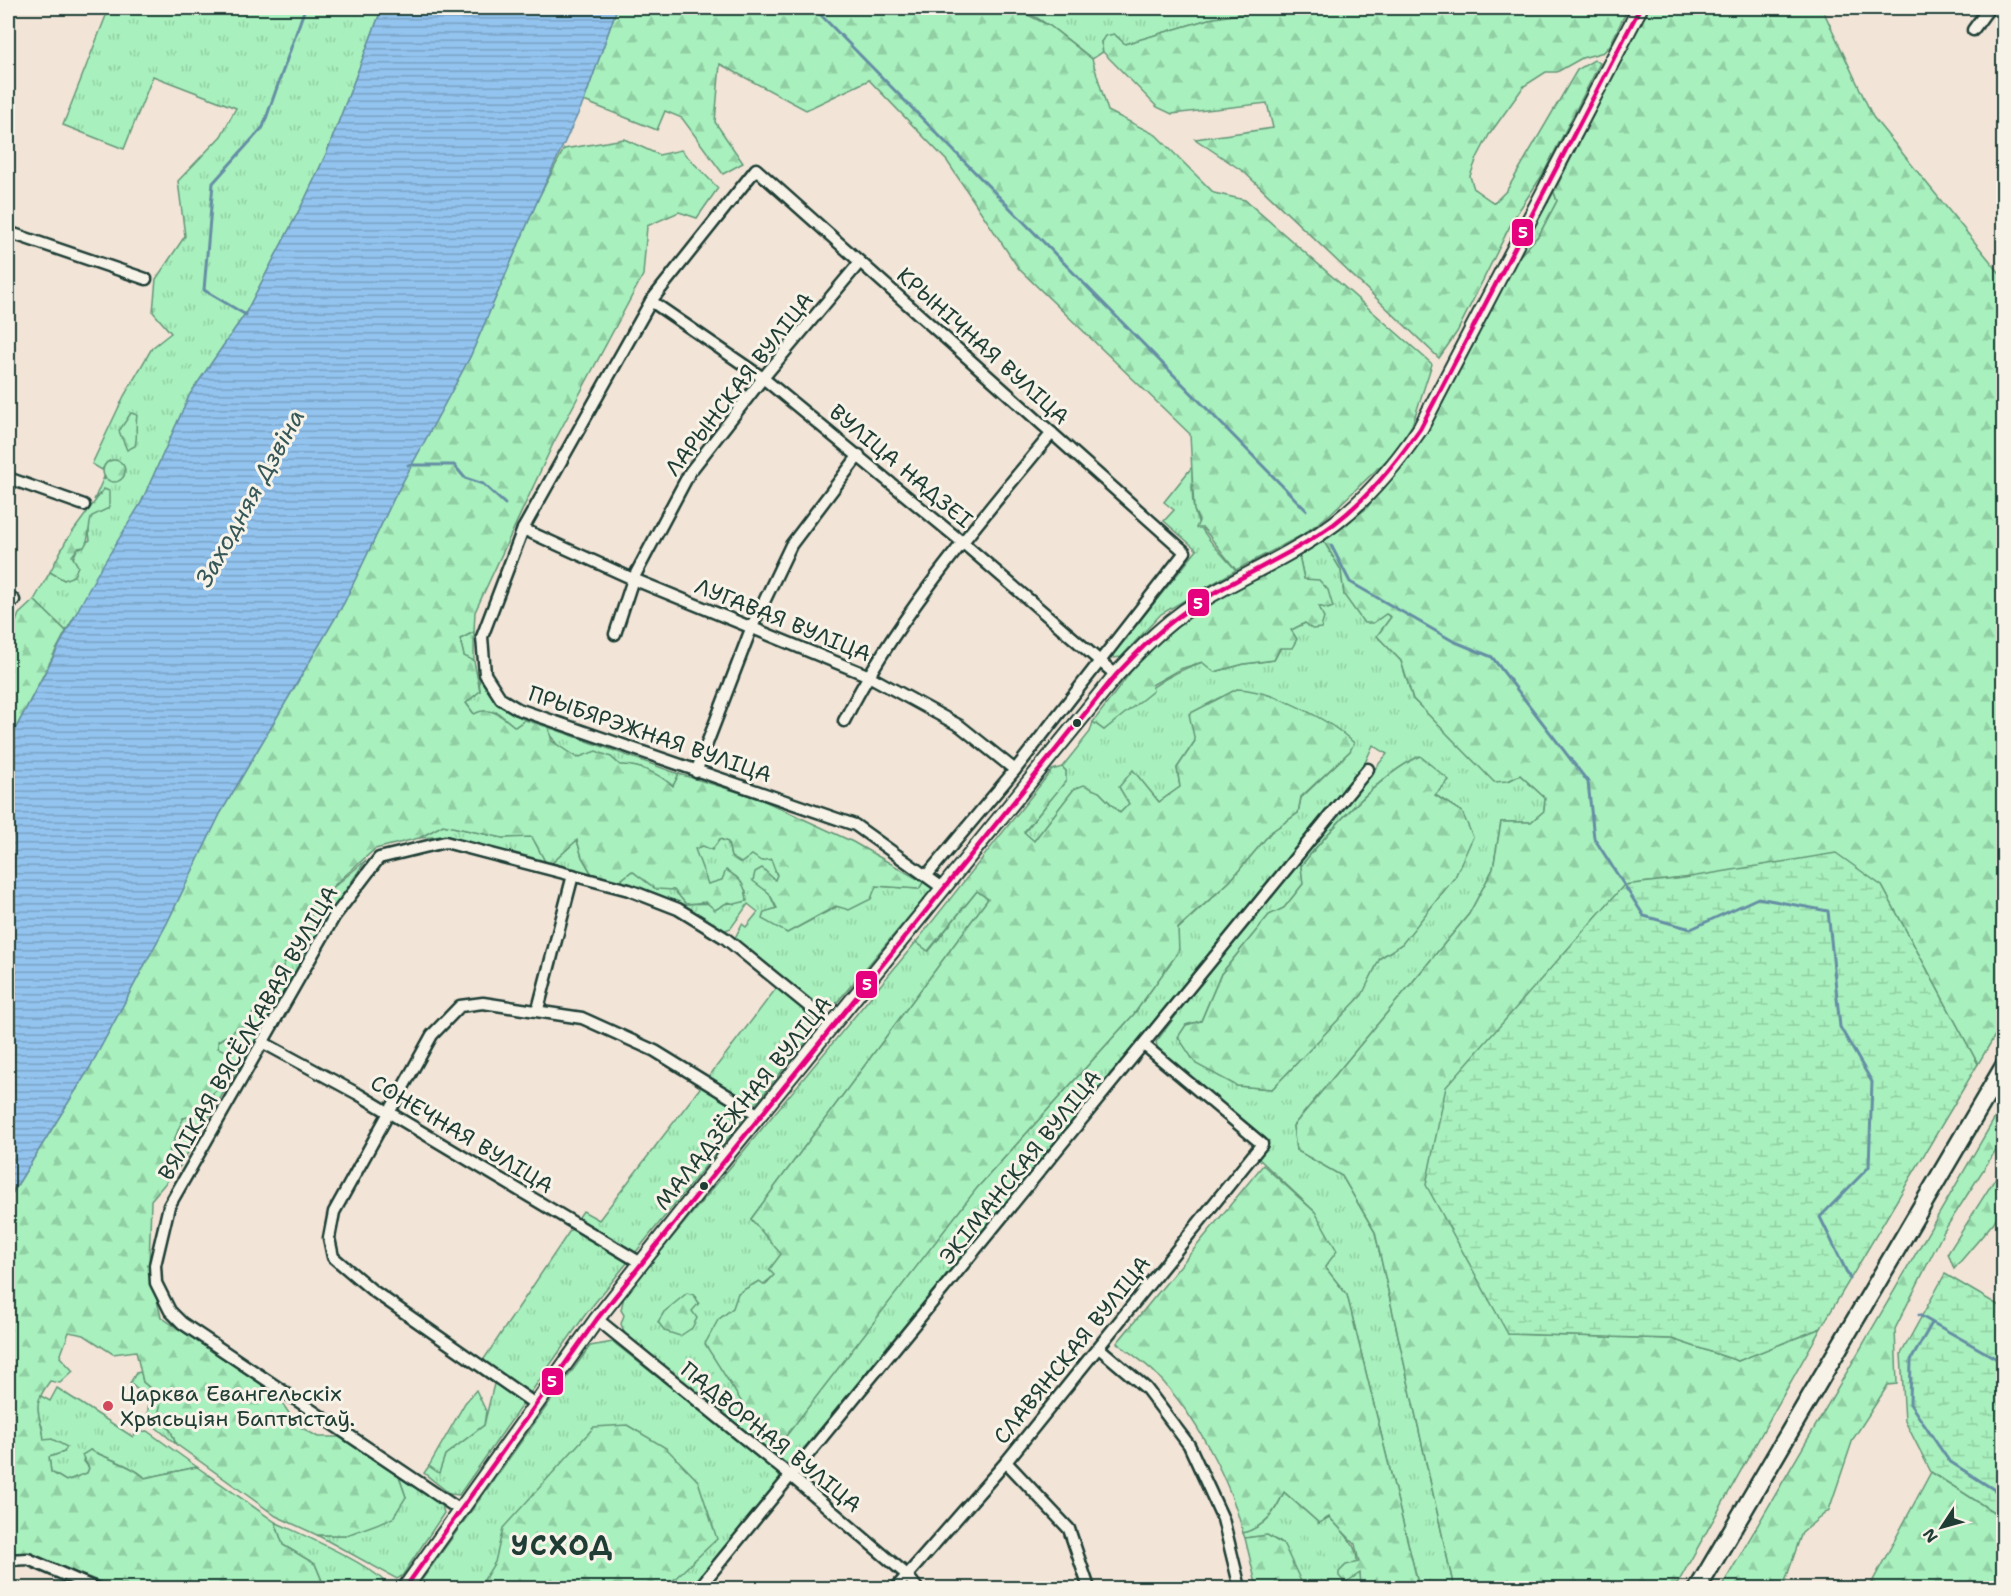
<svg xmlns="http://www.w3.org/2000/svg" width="2011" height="1596" font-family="'Shantell Sans',sans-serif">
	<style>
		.grass { fill: url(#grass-tufts); stroke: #649678; stroke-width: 1.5; fill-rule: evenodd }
		.forest { fill: url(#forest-firs); stroke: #649678; stroke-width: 1.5 }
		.wetland { fill: url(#wetland-marsh); stroke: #649678; stroke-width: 1.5 }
		.water { fill: url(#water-rules); stroke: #658ea4; stroke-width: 1.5 }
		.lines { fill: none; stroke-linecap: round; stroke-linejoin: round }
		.stream { stroke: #658ea4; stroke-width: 3 }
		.street-casing { stroke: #1f3d34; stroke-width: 15 }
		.secondary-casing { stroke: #1f3d34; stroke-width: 18 }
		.primary-casing { stroke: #1f3d34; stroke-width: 21 }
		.street { stroke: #f7f3e8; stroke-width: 10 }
		.secondary { stroke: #f7f3e8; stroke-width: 14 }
		.primary { stroke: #f7f3e8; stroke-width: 16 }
		.bus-1-casing { stroke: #f7f3e8; stroke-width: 9 }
		.bus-1 { stroke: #e5007d; stroke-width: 4.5 }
		.bus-dot { fill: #1f3d34; stroke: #f7f3e8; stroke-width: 2 }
		.poi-dot { fill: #d1495b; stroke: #f7f3e8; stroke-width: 2 }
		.labels { text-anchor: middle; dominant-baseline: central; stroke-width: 6; stroke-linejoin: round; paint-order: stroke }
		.street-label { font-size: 22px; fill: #1f3d34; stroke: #f7f3e8 }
		.poi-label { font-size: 22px; fill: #1f3d34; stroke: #f7f3e8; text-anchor: start }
		.water-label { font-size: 24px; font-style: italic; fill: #365859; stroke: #f7f3e8 }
		.district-label { font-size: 28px; font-weight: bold; letter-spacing: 1.5px; fill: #1f3d34; stroke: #f7f3e8 }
		.line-badge { stroke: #f7f3e8; stroke-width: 2 }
		.badge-label { font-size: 16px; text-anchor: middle; font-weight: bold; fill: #fff }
	</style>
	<defs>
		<pattern id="grass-tufts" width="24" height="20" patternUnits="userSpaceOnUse" patternTransform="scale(1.5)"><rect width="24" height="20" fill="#a8f0bd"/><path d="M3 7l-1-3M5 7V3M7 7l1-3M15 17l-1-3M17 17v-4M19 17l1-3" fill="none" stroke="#90cfa3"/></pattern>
		<pattern id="forest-firs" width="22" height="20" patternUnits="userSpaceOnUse" patternTransform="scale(1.5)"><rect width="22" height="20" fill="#a8f0bd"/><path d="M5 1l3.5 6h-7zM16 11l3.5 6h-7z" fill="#90cfa3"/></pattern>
		<pattern id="wetland-marsh" width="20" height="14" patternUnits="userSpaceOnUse" patternTransform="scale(1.5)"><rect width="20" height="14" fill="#a8f0bd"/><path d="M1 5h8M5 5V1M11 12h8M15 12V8" fill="none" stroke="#90cfa3"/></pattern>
		<pattern id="water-rules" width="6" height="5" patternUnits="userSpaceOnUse" patternTransform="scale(1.5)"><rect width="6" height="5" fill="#93c4ef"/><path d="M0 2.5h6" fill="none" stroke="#77a0c2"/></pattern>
	</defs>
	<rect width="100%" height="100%" fill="#f2e4d7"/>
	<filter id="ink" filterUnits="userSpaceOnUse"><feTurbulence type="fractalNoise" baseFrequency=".0167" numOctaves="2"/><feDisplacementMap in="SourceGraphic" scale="12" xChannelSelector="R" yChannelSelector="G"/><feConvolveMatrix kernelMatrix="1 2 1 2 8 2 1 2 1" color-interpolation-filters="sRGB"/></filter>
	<g filter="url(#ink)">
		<g class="grass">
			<polygon points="109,8 382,8 327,152 305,199 245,314 190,394 141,503 66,631 34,600 50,572 64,580 78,547 90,540 88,524 104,489 94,500 104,477 105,480 107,462 102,470 92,464 124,396 152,348 171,333 153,312 156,279 185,236 178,181 221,136 236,108 153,76 124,149 63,125"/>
			<path d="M955 8H1276L1209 19 1125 44 1114 34 1101 42 1103 52 1092 59C1073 44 1038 13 1014 8 993 4 981 17 955 8Z"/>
			<polygon points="1554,192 1557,201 1539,235 1515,261"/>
			<path d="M1192 467C1193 481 1191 496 1194 509 1198 532 1221 553 1236 570L1161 614 1121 657 1114 658 1112 655 1197 550 1164 521 1174 510 1164 502Z"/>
			<path d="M1323 540 1341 570 1344 595 1373 623 1386 613 1391 617 1377 636 1401 661 1413 699 1447 732 1508 781 1520 775 1545 798 1544 811 1531 822H1501L1493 869 1469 914 1293 1126 1296 1150 1342 1176 1375 1232 1454 1588H1419L1347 1295 1325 1267 1315 1212 1257 1157 1269 1141 1158 1050 1156 1042 1212 967 1387 754 1373 745 1364 765 1152 1026 1149 1027 792 1463 783 1464 625 1334 621 1324 624 1315 621 1310 624 1296 916 942 929 951 977 891 988 899 751 1219 782 1254 775 1275 718 1320 977 1188 1134 1014 1178 952V929L1230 881 1271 832 1298 813 1301 798 1350 751 1195 741 1177 768 1180 787 1159 802 1133 771 1129 804 1120 813 1099 792 1074 789 1034 841 1024 833 1065 781 1066 771 1062 767 1090 732 1093 722 1104 730C1137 699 1159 676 1203 662L1215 672 1244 664 1274 660 1291 630 1305 623 1304 579 1299 555ZM1420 757 1448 780 1435 795 1462 812 1402 944 1380 958 1361 995 1272 1089 1237 1086 1186 1025 1201 1021 1221 974 1269 915 1284 908 1303 884 1301 866C1329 831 1380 773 1420 757Z"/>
			<polygon points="474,632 474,661 464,657 460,639"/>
			<polygon points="479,677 497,704 525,720 515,727 497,712 474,714 466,703 480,691"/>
			<path d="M548 727 679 774 673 786C657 773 641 765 620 765L611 757C582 758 558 760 548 727Z"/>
			<polygon points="443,825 503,838 532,836 546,863 446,836 419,838"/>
			<path d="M720 839 728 842 731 857 752 855 771 859 777 876 775 880H753L769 893 787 933 876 886 919 889 926 878 933 888 834 1006 823 1010 735 938 742 924 746 927 758 912 748 904 731 928 723 931 678 905 623 886 622 879 632 871 656 889H674L686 904C705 902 729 906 746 901V891L727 871 722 880 708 885 694 849Z"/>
			<polygon points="577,840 582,857 593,876 551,864"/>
			<polygon points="366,860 330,914 180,1166 169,1153 183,1118 202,1114 213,1093 221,1086 218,1041 244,1025 276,984 291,945 311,932 311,906"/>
			<polygon points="778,986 813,1017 815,1028 812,1034 585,1315 459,1495 450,1494 424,1473 429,1466 439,1472 445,1455 484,1425 494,1384 476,1371 583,1211 599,1220"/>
			<polygon points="613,1342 776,1471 780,1478 778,1485 693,1588 416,1588 590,1346"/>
			<polygon points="141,1372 143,1382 163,1398 158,1416 171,1431 176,1444 147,1420 149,1400 130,1383 136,1373"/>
			<path d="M57 1388 133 1437 137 1432 147 1431 197 1467 145 1478C134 1466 106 1458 90 1450L83 1460 89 1468 87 1473 66 1481 51 1472 49 1457 64 1452 44 1441 42 1426 36 1416 39 1395 50 1401Z"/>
			<polygon points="399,1477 442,1505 444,1513 402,1576 397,1579 317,1535 347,1535 406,1497"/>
			<path d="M1284 1492 1319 1523 1329 1517C1346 1535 1363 1548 1355 1575L1361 1573V1585L1364 1588H1304C1277 1565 1305 1531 1245 1538L1243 1533C1266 1526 1275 1513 1284 1492Z"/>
			<path d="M275 1522C298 1533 381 1568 389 1588H325L315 1564 283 1545Z"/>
		</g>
		<g class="forest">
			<polygon points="617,8 955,8 970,13 1014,8 1050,26 1092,59 1108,111 1156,135 1214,193 1245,200 1432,364 1412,425 1394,453 1329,515 1302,535 1236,570 1203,528 1196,528 1199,521 1194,510 1190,434 1019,269 947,161 869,80 806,110 720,64 715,122 743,163 723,174 682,118 665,111 657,130 584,101"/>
			<polygon points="1276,8 1628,8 1610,45 1604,52 1582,58 1557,72 1546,72 1524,86 1489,135 1477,158 1470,176 1474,189 1494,203 1507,190 1577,70 1594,60 1600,63 1543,174 1514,218 1457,332 1439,358 1244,172 1195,139 1273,128 1267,103 1172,114 1157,107 1103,52 1101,42 1105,36 1114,34 1125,44 1209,19"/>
			<polygon points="1648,8 1822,8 1873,117 2003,277 2003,1022 1978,1064 1882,886 1684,878 1625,885 1508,1334 1672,1339 1738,1361 1821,1328 1675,1588 1454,1588 1375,1232 1342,1176 1296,1150 1293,1126 1469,914 1493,869 1501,822 1531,822 1544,811 1545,798 1520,775 1508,781 1494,782 1413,699 1401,661 1377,636 1391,617 1386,614 1373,623 1364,623 1344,595 1341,570 1323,540 1366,509 1426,433 1515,261 1539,235 1557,201 1554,192"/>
			<path d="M624 139 659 155 681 150 718 188 697 218 679 212 647 226 643 275 553 444 475 612 474 632 460 639 464 656 474 661 480 691 466 703 474 714C491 705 503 717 515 727L525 720 548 727 552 741 577 758 596 751 611 757 620 765C641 765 657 773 673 786L679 774 758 798 853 842 923 882 919 889 876 886 871 899 849 910 836 906 787 933 762 919 764 912 777 908 769 893 753 881 755 872 762 868 775 880 777 875 771 859 761 861 752 855 741 863 731 857 728 842 720 839 712 850 703 846 695 849 708 884 722 880 726 870C740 878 746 885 747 901L735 904 728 902 715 910 706 902 686 904 674 890 656 889 632 871 622 879 623 886 593 876 582 857 577 840 551 864 546 863 532 837 503 838 443 825 419 838 375 849 311 906 312 932 291 945 277 984 244 1025 218 1041V1048L228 1052 232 1067 223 1085 213 1093C210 1111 200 1114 183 1118L169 1153 180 1166 151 1200 149 1267 161 1317 276 1394 297 1425 318 1437H339L399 1477 406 1497 393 1518 347 1535H317L276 1516 176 1444 171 1431 158 1416 162 1398 143 1382 136 1351 113 1354 84 1335 69 1332 60 1357 73 1371 60 1383 50 1381C29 1409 41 1412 44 1440L52 1439 67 1447 64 1452 49 1457 51 1472 66 1481 87 1473 89 1468 82 1455 90 1450C106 1458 135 1467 145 1478L197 1467 275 1522 283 1545 315 1564 325 1588H117L26 1554 8 1556V1200L89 1069 167 923 220 814 344 603 394 498 470 357 539 197 564 149Z"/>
			<path d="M131 413 137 415C135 426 138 436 135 446L127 450 119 431Z"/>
			<circle cx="114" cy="471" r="11"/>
			<path d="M104 489 109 491V508L92 516C87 528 91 537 84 547L78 548 72 556 78 566 74 576 64 580 50 572 66 541Z"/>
			<polygon points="1299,555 1304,579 1319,580 1328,590 1333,607 1328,609 1319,606 1324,618 1321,628 1312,629 1305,623 1291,630 1297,639 1292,648 1280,648 1274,660 1244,664 1214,672 1202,662 1180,669 1152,685 1153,691 1104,730 1093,722 1151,645 1212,601"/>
			<polygon points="34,600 66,631 8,743 8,641 19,614"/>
			<path d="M1237 689C1272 690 1329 719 1354 743L1350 751 1301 797 1298 813 1271 832 1230 881 1178 928 1179 951 1134 1014 977 1188 783 1440 768 1444 705 1344 718 1320 733 1308 738 1293 759 1281 765 1285 774 1275 769 1270 781 1254 751 1219 988 899 977 891 928 951 916 942 1052 770 1062 767 1066 771V781L1024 832 1034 841 1074 789 1084 785 1099 792 1120 813 1129 804 1119 787 1133 770 1159 802 1180 787 1177 768 1195 741 1189 714Z"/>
			<path d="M1420 756 1449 780 1435 795 1462 812 1473 837 1455 877 1402 944 1380 958 1362 995 1272 1089 1237 1086 1196 1064 1178 1037 1186 1025 1201 1021 1221 974 1269 915 1284 908 1303 884 1301 866C1329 831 1380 774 1420 756Z"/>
			<polygon points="2003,1104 2003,1139 1944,1231 1895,1329 1897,1384 1888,1385 1853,1439 1829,1510 1802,1532 1783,1588 1721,1588"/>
			<path d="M1263 1165 1315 1212 1337 1251 1325 1267 1347 1295 1419 1588H1381L1376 1580 1372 1588H1364L1361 1586 1360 1573 1345 1583 1339 1576V1572L1346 1565 1359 1562 1355 1544 1329 1517 1319 1523 1284 1492C1274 1513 1266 1526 1243 1533 1230 1479 1195 1415 1157 1375 1146 1363 1130 1353 1117 1343Z"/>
			<polygon points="2003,1166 2003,1204 1994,1222 1954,1269 1948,1253"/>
			<polygon points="687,1293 694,1295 699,1303 692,1311 697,1318 692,1328 680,1336 665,1331 658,1322 664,1312"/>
			<polygon points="476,1390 486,1411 484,1425 445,1455 439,1473 429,1466 465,1403"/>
			<polygon points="627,1425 666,1448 698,1481 717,1539 665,1588 479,1588 495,1562 503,1528 594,1427"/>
			<polygon points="1931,1472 2003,1518 2003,1588 1869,1588"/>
			<polygon points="1267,1535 1284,1545 1304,1588 1257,1588 1245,1538"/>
		</g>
		<g class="wetland">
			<polygon points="1836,853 1882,886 1978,1064 1821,1328 1738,1361 1672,1339 1508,1334 1426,1185 1446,1087 1624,885 1684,878"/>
			<polygon points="1945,1274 2003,1308 2003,1518 1931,1472 1905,1421 1901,1354"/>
		</g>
		<polygon class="water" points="382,8 617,8 584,101 539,197 470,357 394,498 344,603 220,814 167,923 89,1069 8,1200 8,743 96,576 141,503 190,394 245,314 305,199 327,152"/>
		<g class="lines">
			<g class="stream">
				<polyline points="814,8 1306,510"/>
				<polyline points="246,315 204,290 213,183 263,127 305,8"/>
				<polyline points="408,465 454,465 465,478 483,484 505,504"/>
				<polyline points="1331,545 1350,582 1453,641 1492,657 1588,782 1594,838 1644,916 1691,929 1758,898 1828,911 1840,1027 1872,1082 1869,1167 1820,1217 1850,1279"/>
				<polyline points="1919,1315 2004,1363"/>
				<polyline points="1932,1323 1911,1360 1910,1404 1949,1461 2004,1496"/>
			</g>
			<defs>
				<g id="street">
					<polyline points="1973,30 1989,8"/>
					<polyline points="8,232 146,279"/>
					<polyline points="651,301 763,378 962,542 1116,675"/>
					<polyline points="8,478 84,505"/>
					<polyline points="523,529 633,579 867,675 960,726 1015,770"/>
					<polyline points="8,598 14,600"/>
					<polyline points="615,634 633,579 690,472 763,378 860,262"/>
					<path d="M844 721C897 616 977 524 1052 433"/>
					<polyline points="696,772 751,629 791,545 859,455"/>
					<polyline points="927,875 1015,770 1185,552 756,169 651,301 523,529 482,637 485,674 501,699 518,709 855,825 944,889"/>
					<polyline points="538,1009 573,875"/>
					<polyline points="262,1042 358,1094 641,1263"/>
					<polyline points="597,1319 792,1477 907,1575 917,1588"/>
					<polyline points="1099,1348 1146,1388 1189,1445 1223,1519 1240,1588"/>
					<polyline points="535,1404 372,1290 333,1257 329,1238 334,1212 432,1035 460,1006 483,1003 582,1018 655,1051 759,1115"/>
					<polyline points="1006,1462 1069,1529 1089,1588"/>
					<polyline points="460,1510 182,1323 170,1311 156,1283 155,1265 169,1206 334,917 379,858 445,842 629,890 678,909 725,938 833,1026"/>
					<polyline points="8,1560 28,1559 95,1588"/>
					<polyline points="699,1588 1368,769"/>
					<polyline points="896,1588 1006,1462 1262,1144 1144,1045"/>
				</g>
				<path id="secondary" d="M405 1588 597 1319 721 1162 1116 675C1144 645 1172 616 1209 596 1251 572 1296 552 1335 523 1369 497 1396 464 1420 429L1640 8"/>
				<polyline id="primary" points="1698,1588 2004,1066"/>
			</defs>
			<use href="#street" class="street-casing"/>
			<use href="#secondary" class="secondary-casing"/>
			<use href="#primary" class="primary-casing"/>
			<use href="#street" class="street"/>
			<use href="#secondary" class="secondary"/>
			<use href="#primary" class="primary"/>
			<defs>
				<path id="bus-1" d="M405 1588 597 1319 1116 675C1140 649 1165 624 1195 605 1240 575 1290 556 1334 524 1368 498 1395 464 1420 429L1640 8"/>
			</defs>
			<use href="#bus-1" class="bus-1-casing"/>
			<use href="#bus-1" class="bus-1"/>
		</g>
	</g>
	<g class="bus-dot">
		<circle cx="1077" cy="723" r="5"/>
		<circle cx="704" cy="1186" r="5"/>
	</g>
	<circle class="poi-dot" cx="108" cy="1406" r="6"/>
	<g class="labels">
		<g class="street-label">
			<text transform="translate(983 346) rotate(42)">КРЫНІЧНАЯ ВУЛІЦА</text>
			<text transform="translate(739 384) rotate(-52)">ЛАРЫНСКАЯ ВУЛІЦА</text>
			<text transform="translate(901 466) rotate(40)">ВУЛІЦА НАДЗЕІ</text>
			<text transform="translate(783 620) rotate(22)">ЛУГАВАЯ ВУЛІЦА</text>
			<text transform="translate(650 734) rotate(19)">ПРЫБЯРЭЖНАЯ ВУЛІЦА</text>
			<text transform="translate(248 1033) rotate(-60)">ВЯЛІКАЯ ВЯСЁЛКАВАЯ ВУЛІЦА</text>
			<text transform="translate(743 1103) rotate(-51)">МАЛАДЗЁЖНАЯ ВУЛІЦА</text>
			<text transform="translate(462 1134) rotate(31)">СОНЕЧНАЯ ВУЛІЦА</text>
			<text transform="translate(1020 1167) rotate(-51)">ЭКІМАНСКАЯ ВУЛІЦА</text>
			<text transform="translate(1072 1350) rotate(-51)">СЛАВЯНСКАЯ ВУЛІЦА</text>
			<text transform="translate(771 1437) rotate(39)">ПАДВОРНАЯ ВУЛІЦА</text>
		</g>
		<g class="poi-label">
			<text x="120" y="1393">Царква Евангельскіх<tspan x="120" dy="25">Хрысьціян Баптыстаў.</tspan></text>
		</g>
		<g class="water-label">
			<text transform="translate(250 498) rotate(-61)">Заходняя Дзвіна</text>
		</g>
		<g class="district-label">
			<text x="562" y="1545">УСХОД</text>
		</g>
	</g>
	<g class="line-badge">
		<rect x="1511" y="218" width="23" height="29" rx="6" fill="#e5007d"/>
		<rect x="1187" y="588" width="23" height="29" rx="6" fill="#e5007d"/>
		<rect x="855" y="970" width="23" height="29" rx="6" fill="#e5007d"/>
		<rect x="541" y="1367" width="23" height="29" rx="6" fill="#e5007d"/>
	</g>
	<g class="badge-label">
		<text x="1523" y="238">5</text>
		<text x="1198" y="609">5</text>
		<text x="867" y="990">5</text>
		<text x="552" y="1387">5</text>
	</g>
	<rect width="2011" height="1596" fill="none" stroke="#f7f3e8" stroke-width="30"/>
	<rect x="15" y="15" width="1981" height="1566" fill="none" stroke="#1f3d34" stroke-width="2" filter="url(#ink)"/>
	<g transform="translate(1942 1527) rotate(234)" stroke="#f7f3e8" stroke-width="4.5" paint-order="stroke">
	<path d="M0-4.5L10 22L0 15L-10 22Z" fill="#1f3d34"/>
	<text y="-9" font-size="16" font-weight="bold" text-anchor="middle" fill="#1f3d34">N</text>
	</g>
</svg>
